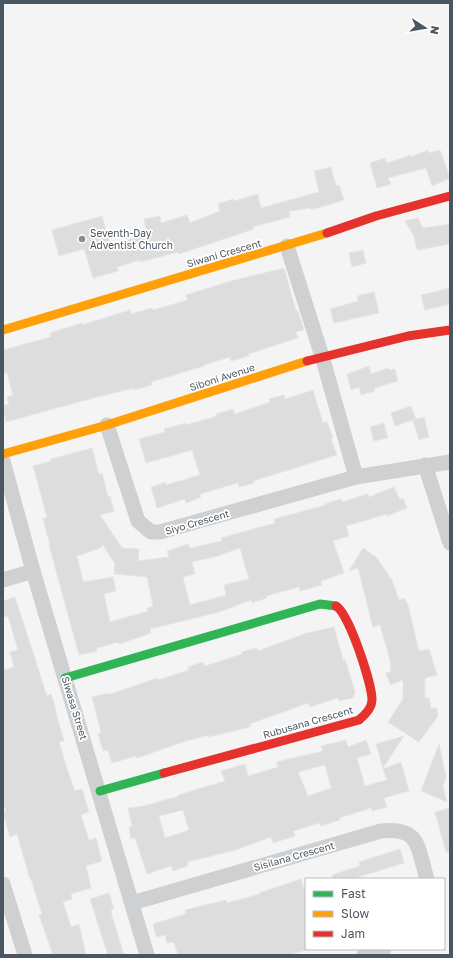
<svg xmlns="http://www.w3.org/2000/svg" width="453" height="958" font-family="'Golos Text',sans-serif">
	<style>
		.building { fill: #ddddde; stroke: #e5e6e7; fill-rule: evenodd }
		.lines { fill: none; stroke-linecap: round; stroke-linejoin: round }
		.street { stroke: #ced0d2; stroke-width: 15 }
		.fast { stroke: #30b455; stroke-width: 9 }
		.slow { stroke: #ff9f0a; stroke-width: 9 }
		.jam { stroke: #e5322d; stroke-width: 9 }
		.poi-dot { fill: #868d94; stroke: #fff; stroke-width: 1.5 }
		.labels { text-anchor: middle; dominant-baseline: central; stroke-width: 3.5; stroke-linejoin: round; paint-order: stroke }
		.poi-label { font-size: 10px; fill: #4a5661; stroke: #fff; text-anchor: start }
		.street-label { font-size: 10px; fill: #4a5661; stroke: #fff }
	</style>
	<rect width="100%" height="100%" fill="#f4f4f4"/>
	<g class="building">
		<polygon points="428,150 429,153 440,150 450,178 432,186 426,168 388,178 391,184 377,188 370,163 385,158 387,163 411,155 411,157"/>
		<polygon points="331,167 336,186 339,185 344,200 311,210 311,208 289,211 290,217 253,227 254,229 179,254 178,252 141,262 140,260 117,267 118,271 93,278 84,249 59,256 52,230 102,216 110,244 147,235 144,219 160,216 161,223 187,215 190,223 220,211 218,204 233,199 234,201 258,194 261,208 319,192 314,171"/>
		<polygon points="418,218 423,228 450,224 450,244 417,250 414,236 405,221"/>
		<polygon points="363,250 366,263 352,267 349,253"/>
		<polygon points="284,268 296,311 298,311 304,330 296,332 298,338 248,354 249,356 231,361 230,357 204,365 204,366 151,382 152,385 134,390 134,388 97,397 6,422 3,406 9,404 7,397 13,395 7,373 3,374 3,350 51,337 50,333 82,323 82,325 130,310 131,314 152,308 153,310 188,300 186,295 231,281"/>
		<polygon points="450,288 450,304 425,310 421,295"/>
		<polygon points="374,292 379,313 334,323 330,309 358,301 357,296"/>
		<polygon points="369,366 371,374 388,368 389,370 395,369 398,381 374,388 375,391 361,395 359,387 351,390 347,374"/>
		<polygon points="313,390 323,423 327,422 333,438 331,439 337,455 253,481 254,483 239,487 238,483 200,494 201,497 186,503 185,499 157,508 151,487 166,482 166,485 200,475 192,450 146,463 139,439 165,432 164,429 186,423 186,425 217,416 216,414 233,409 235,414 270,402 269,399 284,395 285,399"/>
		<polygon points="411,406 416,419 395,426 391,413"/>
		<polygon points="424,417 429,437 419,440 413,420"/>
		<polygon points="384,423 388,438 374,441 370,427"/>
		<path d="M92 448 99 474 102 473 108 497 110 496 114 511 100 515 122 548 139 549 138 561 169 557 167 551 188 544 190 548 222 541 221 538 275 523 274 519 326 505 325 504 341 499 342 502 368 494 369 497 394 487 400 500 403 498 407 508 387 516V514L346 526 349 536 333 541 344 573 321 581 322 585 300 591 299 587 266 596 267 598 252 603 251 600 219 612 150 629 151 633 119 644 118 642 97 648V651L79 655 49 545H50L43 519 47 517 33 466 51 461V459ZM103 545 115 564 114 574 147 577 153 606 147 608 148 611 110 622 104 594 116 591 113 577 83 582 77 556 98 549ZM240 548 249 579 224 585 226 595 190 605 183 577 195 574 192 562 218 556Z"/>
		<polygon points="363,548 376,557 392,580 399,600 404,598 408,605 419,651 429,649 437,675 425,678 425,698 429,698 431,708 437,708 438,716 419,742 388,722 403,699 403,680 390,685 386,673 391,672 390,660 380,625 373,627 358,568 349,571"/>
		<polygon points="15,597 47,696 51,694 56,710 55,710 64,741 59,742 68,772 75,791 82,789 89,812 81,815 89,840 96,838 102,861 86,866 91,888 71,894 72,899 63,902 71,927 79,924 86,955 53,955 39,915 42,914 31,879 30,879 17,834 10,837 3,813 6,812 3,802 3,670 14,667 10,652 18,650 8,616 3,617 3,601"/>
		<polygon points="334,627 343,660 345,659 355,692 353,698 339,701 338,698 310,707 308,703 250,724 250,727 209,737 209,735 183,742 137,758 136,756 112,763 108,750 103,751 98,734 101,732 92,697 108,693 108,695 157,678 158,680 189,670 188,667 203,662 205,666 242,654 242,652 257,648 258,651 307,633"/>
		<polygon points="404,736 383,768 376,744"/>
		<path d="M346 740 348 747 366 740 371 754 357 758 365 786 387 780 383 769 401 762 409 791 384 798 387 807 372 811 371 808 339 818 340 820 321 826 319 823 293 831 295 836 273 843 271 837 236 850 187 862 188 866 173 871 171 866 147 874 135 838 131 839 129 827 132 826 128 808 144 806 179 796 178 795 225 781 221 771 245 764 248 776 278 767 276 762 323 751 321 746ZM325 765 331 788 308 796 298 772ZM183 810 189 830 165 838 159 816Z"/>
		<polygon points="439,744 446,777 443,786 447,802 421,791"/>
		<polygon points="450,808 450,852 446,852 435,812"/>
		<polygon points="400,849 404,863 352,879 333,879 332,875 360,866 359,862"/>
		<polygon points="301,879 306,897 306,950 289,955 178,955 174,942 167,943 165,935 156,937 153,924 186,914 185,910 226,900 227,903 260,894 259,893"/>
		<polygon points="109,893 114,909 111,909 112,916 124,955 108,955 90,899"/>
	</g>
	<g class="lines">
		<g class="street">
			<polyline points="287,246 322,356 356,477"/>
			<polyline points="107,425 138,521 151,532 160,532 356,477 450,462"/>
			<polyline points="3,461 33,571 147,955"/>
			<polyline points="425,465 450,543"/>
			<polyline points="3,580 33,571"/>
			<polyline points="3,884 25,955"/>
			<path d="M132 903 381 831C421 827 417 847 427 879"/>
			<polyline points="364,955 384,949"/>
		</g>
		<g class="fast">
			<polyline points="65,678 320,604 336,606"/>
			<polyline points="100,791 164,773"/>
		</g>
		<g class="slow">
			<polyline points="3,330 327,233"/>
			<polyline points="3,454 107,425 307,361"/>
		</g>
		<g class="jam">
			<polyline points="327,233 376,216 450,196"/>
			<polyline points="307,361 408,336 450,330"/>
			<path d="M164 773 359 720C365 715 372 708 372 700 372 684 349 613 336 606"/>
		</g>
	</g>
	<circle class="poi-dot" cx="82" cy="239" r="4"/>
	<g class="labels">
		<g class="poi-label">
			<text x="90" y="233">Seventh-Day<tspan x="90" dy="12">Adventist Church</tspan></text>
		</g>
		<g class="street-label">
			<text transform="translate(224 253) rotate(-16)">Siwani Crescent</text>
			<text transform="translate(222 377) rotate(-18)">Siboni Avenue</text>
			<text transform="translate(197 522) rotate(-16)">Siyo Crescent</text>
			<text transform="translate(75 708) rotate(73)">Siwasa Street</text>
			<text transform="translate(308 722) rotate(-16)">Rubusana Crescent</text>
			<text transform="translate(294 856) rotate(-16)">Sisilana Crescent</text>
		</g>
	</g>
	<rect width="453" height="958" fill="none" stroke="#4a5661" stroke-width="8"/>
	<rect x="305" y="878" width="140" height="72" fill="#ffffff" stroke="#b7bbc0"/>
	<rect x="313" y="891" width="20" height="6" fill="#30b455" stroke="#b7bbc0"/>
	<text x="341" y="898" font-size="12" fill="#4a5661">Fast</text>
	<rect x="313" y="911" width="20" height="6" fill="#ff9f0a" stroke="#b7bbc0"/>
	<text x="341" y="918" font-size="12" fill="#4a5661">Slow</text>
	<rect x="313" y="931" width="20" height="6" fill="#e5322d" stroke="#b7bbc0"/>
	<text x="341" y="938" font-size="12" fill="#4a5661">Jam</text>
	<g transform="translate(425 28) rotate(102)" stroke="#ffffff" stroke-width="3" paint-order="stroke">
	<path d="M0-3L7 15L0 10L-7 15Z" fill="#4a5661"/>
	<text y="-6" font-size="11" font-weight="bold" text-anchor="middle" fill="#4a5661">N</text>
	</g>
</svg>
